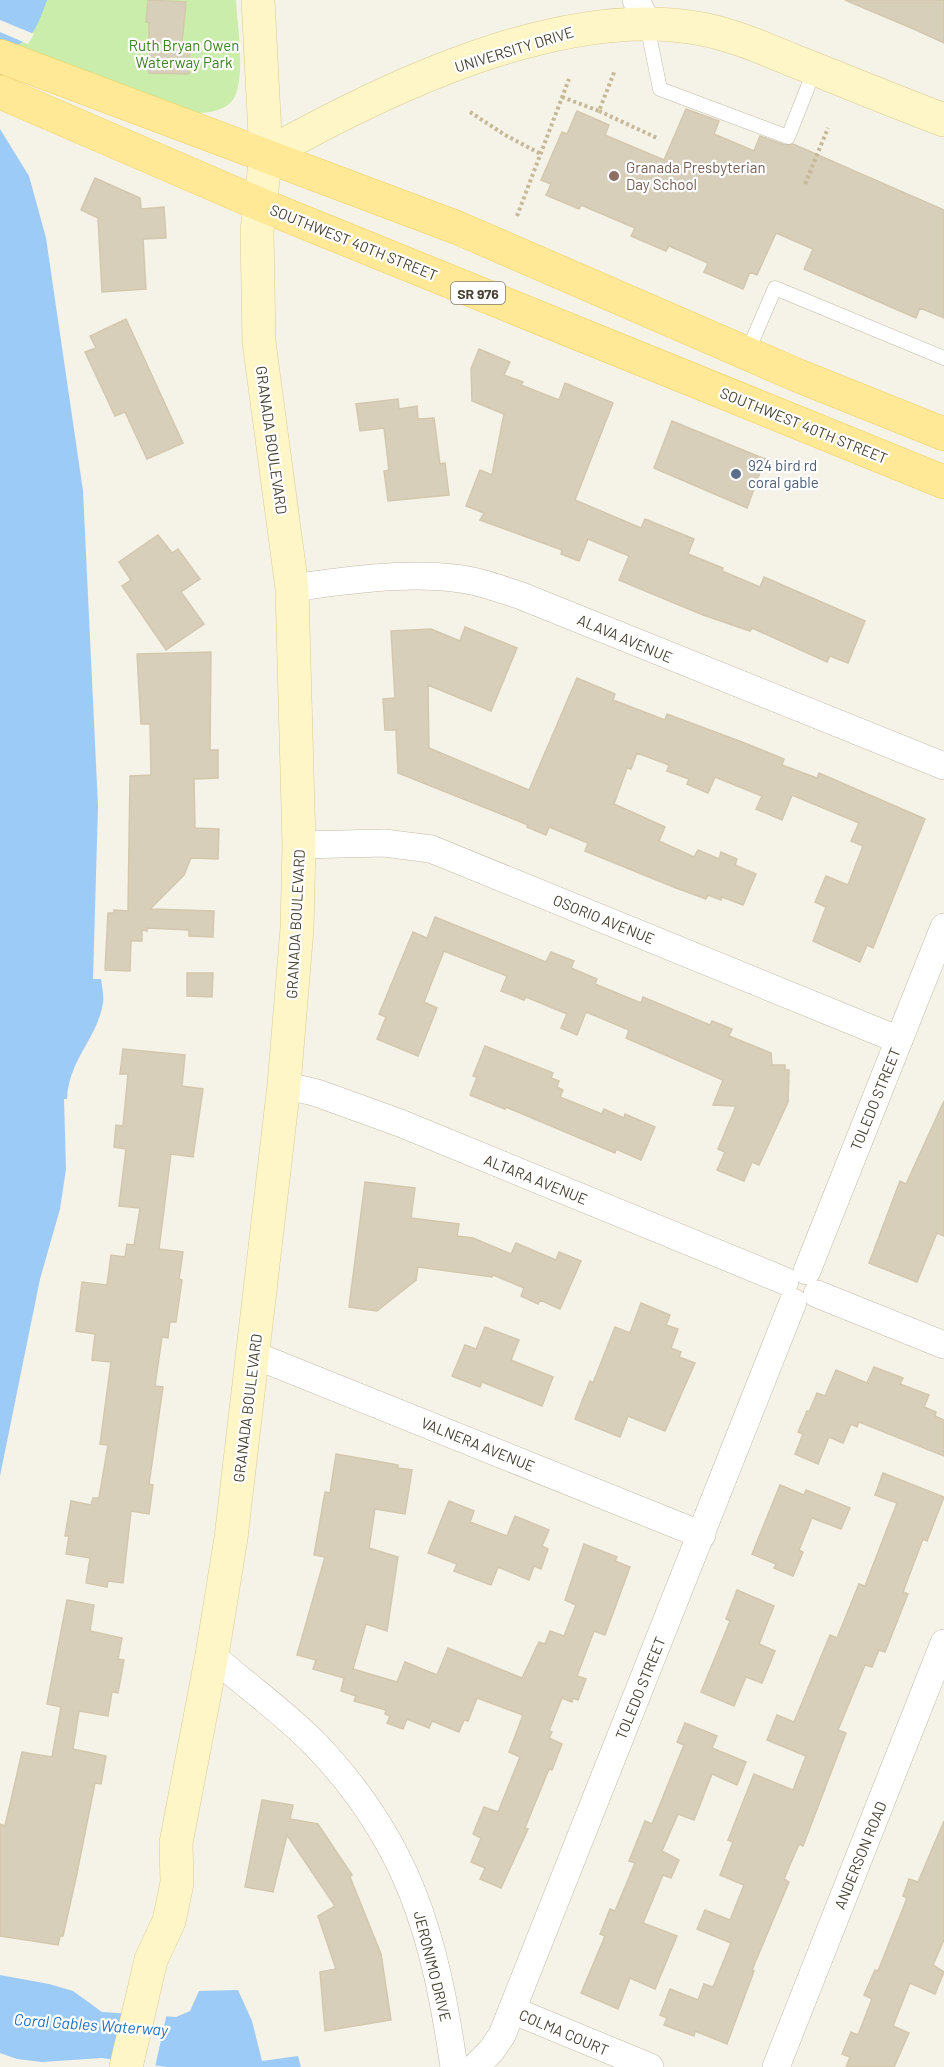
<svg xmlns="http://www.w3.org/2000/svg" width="944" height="2067" font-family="Barlow,sans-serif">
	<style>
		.green { fill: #caedac }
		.water { fill: #9dcbf8 }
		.pier { fill: #f5f2e7 }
		.building { fill: #d8cfbb; stroke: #d3c8ae; stroke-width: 1.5 }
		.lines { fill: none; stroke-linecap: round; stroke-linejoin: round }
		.lane-casing { stroke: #c2bba8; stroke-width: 15 }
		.street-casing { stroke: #c2bba8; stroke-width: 28 }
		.secondary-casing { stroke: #d9cc92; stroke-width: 34 }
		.primary-casing { stroke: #f0cf5a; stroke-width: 34 }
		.path { stroke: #c5b998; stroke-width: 4; stroke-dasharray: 3 3; stroke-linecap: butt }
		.lane { stroke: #fff; stroke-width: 14 }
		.street { stroke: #fff; stroke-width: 27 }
		.secondary { stroke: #fff6c7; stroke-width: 33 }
		.primary { stroke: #ffe996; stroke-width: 33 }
		.education-dot { fill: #8d6e63; stroke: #fff; stroke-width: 2 }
		.service-dot { fill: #5c6f8a; stroke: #fff; stroke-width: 2 }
		.labels { text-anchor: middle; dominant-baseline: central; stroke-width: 4.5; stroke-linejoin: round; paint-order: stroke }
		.shield { fill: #fff; stroke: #807b72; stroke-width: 1.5 }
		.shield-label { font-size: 14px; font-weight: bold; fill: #494335 }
		.park-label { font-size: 15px; fill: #3e8122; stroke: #fff }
		.street-label { font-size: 15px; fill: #494335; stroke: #fff }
		.education-label { font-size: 15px; fill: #785e54; stroke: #fff; text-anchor: start }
		.service-label { font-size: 15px; fill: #4e5e75; stroke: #fff; text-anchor: start }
		.water-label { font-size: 16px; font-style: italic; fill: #2371c0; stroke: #fff }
	</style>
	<rect width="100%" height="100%" fill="#f5f2e7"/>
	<path class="green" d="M0 0H236C237 25 246 77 234 98 227 110 210 113 197 113L15 50Z"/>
	<g class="water">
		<path d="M0 0H47C41 16 35 38 17 45L0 89Z"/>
		<path d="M0 129 29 176 46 238 83 491 98 806 93 979H101C102 986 104 996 103 1003 97 1039 69 1059 67 1099H64L66 1169 60 1209 40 1279 0 1476Z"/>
		<polygon points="0,1975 49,1984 73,1991 102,2012 176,2017 190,2011 199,1991 238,1990 252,2021 262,2061 298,2056 301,2067 167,2067 102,2058 42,2062 17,2059 0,2053"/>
	</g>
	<g class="pier">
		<polygon points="0,20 34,34 28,44 0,32"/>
		<polygon points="123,2010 167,2013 155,2067 112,2062"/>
	</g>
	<g class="building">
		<polygon points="148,0 186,2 182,43 190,44 189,74 149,73 149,23 146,22"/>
		<polygon points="845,0 944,0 944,43 916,30"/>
		<polygon points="686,109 719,121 714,134 754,151 760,136 785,145 793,144 944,210 944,318 920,308 916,318 804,269 813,249 776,233 757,275 750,272 743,289 704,272 708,263 669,246 666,251 631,236 635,228 581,205 579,209 546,195 551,184 541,180 562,132 567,134 577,111 609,125 605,135 664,160"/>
		<polygon points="95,178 140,198 141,209 164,207 166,238 143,239 146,289 102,292 98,218 81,210"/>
		<polygon points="126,319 183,443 147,459 125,412 115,416 85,352 96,348 90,336"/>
		<polygon points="479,349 510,362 504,375 523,382 521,385 559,400 565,383 613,403 575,500 641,528 645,519 694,539 688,554 723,568 722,571 760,587 764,577 865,621 848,663 830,656 827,662 752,628 750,631 703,615 619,580 629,556 588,539 579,561 561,554 562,550 480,520 484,513 466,506 480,470 492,475 504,414 472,401 471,369"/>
		<polygon points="398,399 399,409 417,406 418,419 434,418 440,464 445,463 449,495 388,501 384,471 389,470 384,428 360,431 356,404"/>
		<polygon points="672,421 765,459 747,508 654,468"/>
		<polygon points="158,535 172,553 178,549 200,579 181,592 204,624 166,650 122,586 131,580 119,562"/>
		<polygon points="465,627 517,648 491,711 428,685 429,748 529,790 577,678 615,694 613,700 665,720 667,714 742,742 784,759 782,765 817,778 819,773 925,819 873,948 867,945 860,962 813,941 826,907 815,902 826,876 848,885 863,846 851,841 859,823 792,795 782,820 756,809 762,796 715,777 708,793 687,784 689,779 667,771 669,765 637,753 631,769 627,768 614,804 665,827 659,841 694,857 698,850 719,859 721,852 737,859 735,865 756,874 743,905 722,897 721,900 708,895 706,899 676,888 585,851 588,843 549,827 546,835 527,827 528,825 398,773 396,730 385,730 383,699 395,698 391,631 431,629 460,641"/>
		<polygon points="211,652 210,750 218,750 218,778 194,779 195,828 219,829 218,859 191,858 184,875 150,909 214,911 213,937 189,936 189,930 147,928 147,931 142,930 142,941 131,941 130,971 105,970 108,913 114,913 114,910 128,911 130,776 151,775 150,724 141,724 137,654"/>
		<polygon points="435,917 546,962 551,952 574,961 571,968 597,979 595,984 641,1003 643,997 710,1025 712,1021 732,1029 729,1036 771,1053 772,1065 785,1065 785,1070 789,1070 788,1102 759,1165 752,1162 744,1181 717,1170 725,1152 718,1149 736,1106 713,1105 723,1080 626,1038 629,1030 586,1012 577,1035 561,1028 567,1014 526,997 524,1000 501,991 507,976 444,951 424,1002 437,1008 418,1056 377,1039 386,1017 379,1014 413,932 427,938"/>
		<polygon points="187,973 213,973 212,997 187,996"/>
		<polygon points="485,1046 553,1073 551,1078 559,1081 557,1087 563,1090 560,1097 602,1114 604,1109 624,1118 625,1114 655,1127 641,1160 616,1149 615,1153 506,1107 505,1109 470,1095 477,1077 473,1076"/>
		<polygon points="123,1049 185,1055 182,1086 203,1089 193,1157 171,1154 159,1249 183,1252 179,1279 182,1280 176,1322 170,1322 168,1338 162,1337 155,1386 163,1387 149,1484 153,1485 149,1514 131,1511 123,1583 108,1581 107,1587 86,1583 90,1558 66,1554 69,1536 65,1536 71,1501 91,1505 93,1498 99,1498 108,1445 100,1444 111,1362 92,1360 95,1334 76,1331 82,1282 107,1285 111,1255 125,1257 127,1244 134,1245 140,1208 119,1206 126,1149 114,1147 116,1125 123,1126 128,1074 120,1074"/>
		<polygon points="944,1101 944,1236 937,1233 917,1282 869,1263 900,1181 906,1184"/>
		<polygon points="365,1182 415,1188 411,1218 459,1224 457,1236 473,1238 511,1254 516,1243 556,1260 559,1252 581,1261 560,1309 540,1300 538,1304 521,1296 524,1288 493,1275 492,1277 418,1267 416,1280 377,1311 349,1307"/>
		<polygon points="641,1303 670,1315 666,1325 678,1329 671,1348 681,1352 679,1357 695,1363 665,1431 628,1416 620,1437 575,1419 590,1381 593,1383 615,1327 630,1333"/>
		<polygon points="485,1327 519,1340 511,1360 553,1377 542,1406 482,1382 480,1387 452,1376 465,1345 476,1349"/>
		<polygon points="874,1367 903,1378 900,1384 929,1395 924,1407 936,1412 935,1416 944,1420 944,1456 859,1422 857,1427 851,1424 843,1443 829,1437 818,1464 795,1454 803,1434 798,1432 807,1411 809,1412 817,1393 825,1396 836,1370 867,1383"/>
		<polygon points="336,1454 398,1465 398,1468 412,1470 405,1514 375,1509 369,1548 398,1557 387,1631 366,1624 353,1669 397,1682 405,1662 437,1675 448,1648 522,1678 539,1642 545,1644 550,1631 564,1636 576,1605 565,1600 584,1544 617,1557 615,1561 630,1567 605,1635 594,1631 577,1676 586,1679 578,1700 573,1698 572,1702 562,1698 549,1731 552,1732 549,1738 562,1744 552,1770 549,1769 525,1828 528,1829 501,1888 480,1879 485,1868 471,1862 481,1838 473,1834 484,1807 498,1812 520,1757 509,1752 523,1715 477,1698 468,1721 464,1720 459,1732 432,1721 429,1728 407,1719 403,1729 387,1723 390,1716 385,1714 386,1710 354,1701 356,1696 341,1691 344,1678 313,1669 316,1660 297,1655 325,1557 314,1555 325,1492 330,1493"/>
		<polygon points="883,1473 944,1497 927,1541 923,1539 903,1592 908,1594 885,1652 879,1650 872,1667 865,1665 838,1730 846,1733 803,1846 799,1844 784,1879 789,1882 752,1970 754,1971 727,2044 695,2031 694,2036 664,2025 667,2018 660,2015 670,1989 698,2000 704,1984 713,1987 731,1943 697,1929 705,1910 730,1920 744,1885 720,1875 733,1842 728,1840 754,1774 793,1790 806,1756 767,1740 777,1715 794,1722 830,1635 837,1638 859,1584 865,1586 897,1503 875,1495"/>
		<polygon points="780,1485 804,1495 806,1490 850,1508 841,1529 812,1518 799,1550 803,1552 793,1576 774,1568 776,1564 752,1554"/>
		<polygon points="449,1501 474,1511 470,1522 507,1536 515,1516 549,1530 542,1546 548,1549 541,1569 534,1566 529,1580 498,1567 491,1585 454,1571 457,1564 428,1553"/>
		<polygon points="737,1590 774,1606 759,1644 775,1651 762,1683 746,1677 734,1706 701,1692 730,1621 726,1619"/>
		<polygon points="67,1600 94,1605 90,1631 122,1638 118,1659 124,1660 118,1693 112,1692 108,1716 79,1711 73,1749 106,1756 101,1784 95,1783 76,1878 63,1936 60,1936 58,1945 0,1936 0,1824 5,1826 22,1752 52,1757 61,1707 47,1704"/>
		<polygon points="685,1723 717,1736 712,1748 746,1762 737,1785 712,1774 694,1820 678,1814 662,1851 679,1860 671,1878 663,1875 643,1923 677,1936 655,1989 630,1978 618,2009 581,1993 605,1936 600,1934 610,1909 615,1911 635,1863 629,1861 645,1821 652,1824 684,1745 677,1742"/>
		<polygon points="262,1800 293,1805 290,1819 318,1824 352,1875 350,1877 381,1954 391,2020 325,2031 320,1972 336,1969 318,1916 335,1906 287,1835 273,1892 245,1887"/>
		<polygon points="944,1821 944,1940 933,1965 944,1972 935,1994 910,1983 893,2026 909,2033 894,2067 846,2067 850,2057 842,2054 851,2032 858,2035 872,1999 864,1995 875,1970 878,1971 907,1898 903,1896 909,1879 918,1882"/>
	</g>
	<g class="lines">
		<defs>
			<g id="lane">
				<polyline points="647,25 660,89 788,137 815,69"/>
				<polyline points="747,353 775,288 944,358"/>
			</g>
			<g id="street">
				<polyline points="636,0 647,23"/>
				<path d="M292 588C341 581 403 572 453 578 476 580 497 588 519 595L944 766"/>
				<polyline points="299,845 384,843 431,849 899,1040"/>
				<polyline points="284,1085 317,1093 400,1123 785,1281"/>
				<polyline points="807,1271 944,927"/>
				<polyline points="817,1294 944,1345"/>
				<polyline points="254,1355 702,1535"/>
				<path d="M212 1655C246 1686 284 1712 315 1744 409 1842 435 1936 454 2067"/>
				<polyline points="512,2010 650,2067"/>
				<polyline points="475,2067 491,2051 502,2035 793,1302"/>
				<polyline points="776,2067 944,1643"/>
			</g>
			<g id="secondary">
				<path d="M266 155C385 88 563 2 702 29 733 35 763 48 792 60 843 80 893 101 944 120"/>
				<polyline points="126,2067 151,1960 169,1921 177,1883 176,1843 212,1655 231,1538 284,1085 297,929 299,845 292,588 259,342 257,231 266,155 258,0"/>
			</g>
			<g id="primary">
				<polyline points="0,56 458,228 799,376 944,434"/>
				<polyline points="0,92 259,204 944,482"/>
			</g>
		</defs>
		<use href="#lane" class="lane-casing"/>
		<use href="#street" class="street-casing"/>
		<use href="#secondary" class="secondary-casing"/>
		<use href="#primary" class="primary-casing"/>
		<g class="path">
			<polyline points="562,97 599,111 615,70"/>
			<polyline points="599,111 657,138"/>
			<polyline points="470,112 505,135 541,154"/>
			<polyline points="805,184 828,128"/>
			<polyline points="517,216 569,79"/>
		</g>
		<use href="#lane" class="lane"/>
		<use href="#street" class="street"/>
		<use href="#secondary" class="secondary"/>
		<use href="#primary" class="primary"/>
	</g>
	<circle class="education-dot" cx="614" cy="176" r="6"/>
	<circle class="service-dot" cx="736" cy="474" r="6"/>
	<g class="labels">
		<rect class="shield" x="451" y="282" width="54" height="22" rx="4.5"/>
		<g class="shield-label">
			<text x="478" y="293">SR 976</text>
		</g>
		<g class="park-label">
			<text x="184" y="45">Ruth Bryan Owen<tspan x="184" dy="17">Waterway Park</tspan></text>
		</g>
		<g class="street-label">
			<text transform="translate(514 49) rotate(-17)">UNIVERSITY DRIVE</text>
			<text transform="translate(354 242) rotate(22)">SOUTHWEST 40TH STREET</text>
			<text transform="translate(804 425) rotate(22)">SOUTHWEST 40TH STREET</text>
			<text transform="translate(272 440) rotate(82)">GRANADA BOULEVARD</text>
			<text transform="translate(625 638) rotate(23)">ALAVA AVENUE</text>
			<text transform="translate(604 919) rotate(22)">OSORIO AVENUE</text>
			<text transform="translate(295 924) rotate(-87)">GRANADA BOULEVARD</text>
			<text transform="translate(875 1099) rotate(-68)">TOLEDO STREET</text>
			<text transform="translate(536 1179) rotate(22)">ALTARA AVENUE</text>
			<text transform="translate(247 1408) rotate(-83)">GRANADA BOULEVARD</text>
			<text transform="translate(478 1444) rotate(22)">VALNERA AVENUE</text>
			<text transform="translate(640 1688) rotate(-68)">TOLEDO STREET</text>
			<text transform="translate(860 1855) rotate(-68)">ANDERSON ROAD</text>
			<text transform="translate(433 1966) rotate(76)">JERONIMO DRIVE</text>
			<text transform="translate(564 2032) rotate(23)">COLMA COURT</text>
		</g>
		<g class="education-label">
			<text x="626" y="167">Granada Presbyterian<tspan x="626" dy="17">Day School</tspan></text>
		</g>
		<g class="service-label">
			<text x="748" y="465">924 bird rd<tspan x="748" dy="17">coral gable</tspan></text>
		</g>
		<g class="water-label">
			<text transform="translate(91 2024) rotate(4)">Coral Gables Waterway</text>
		</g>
	</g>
</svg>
